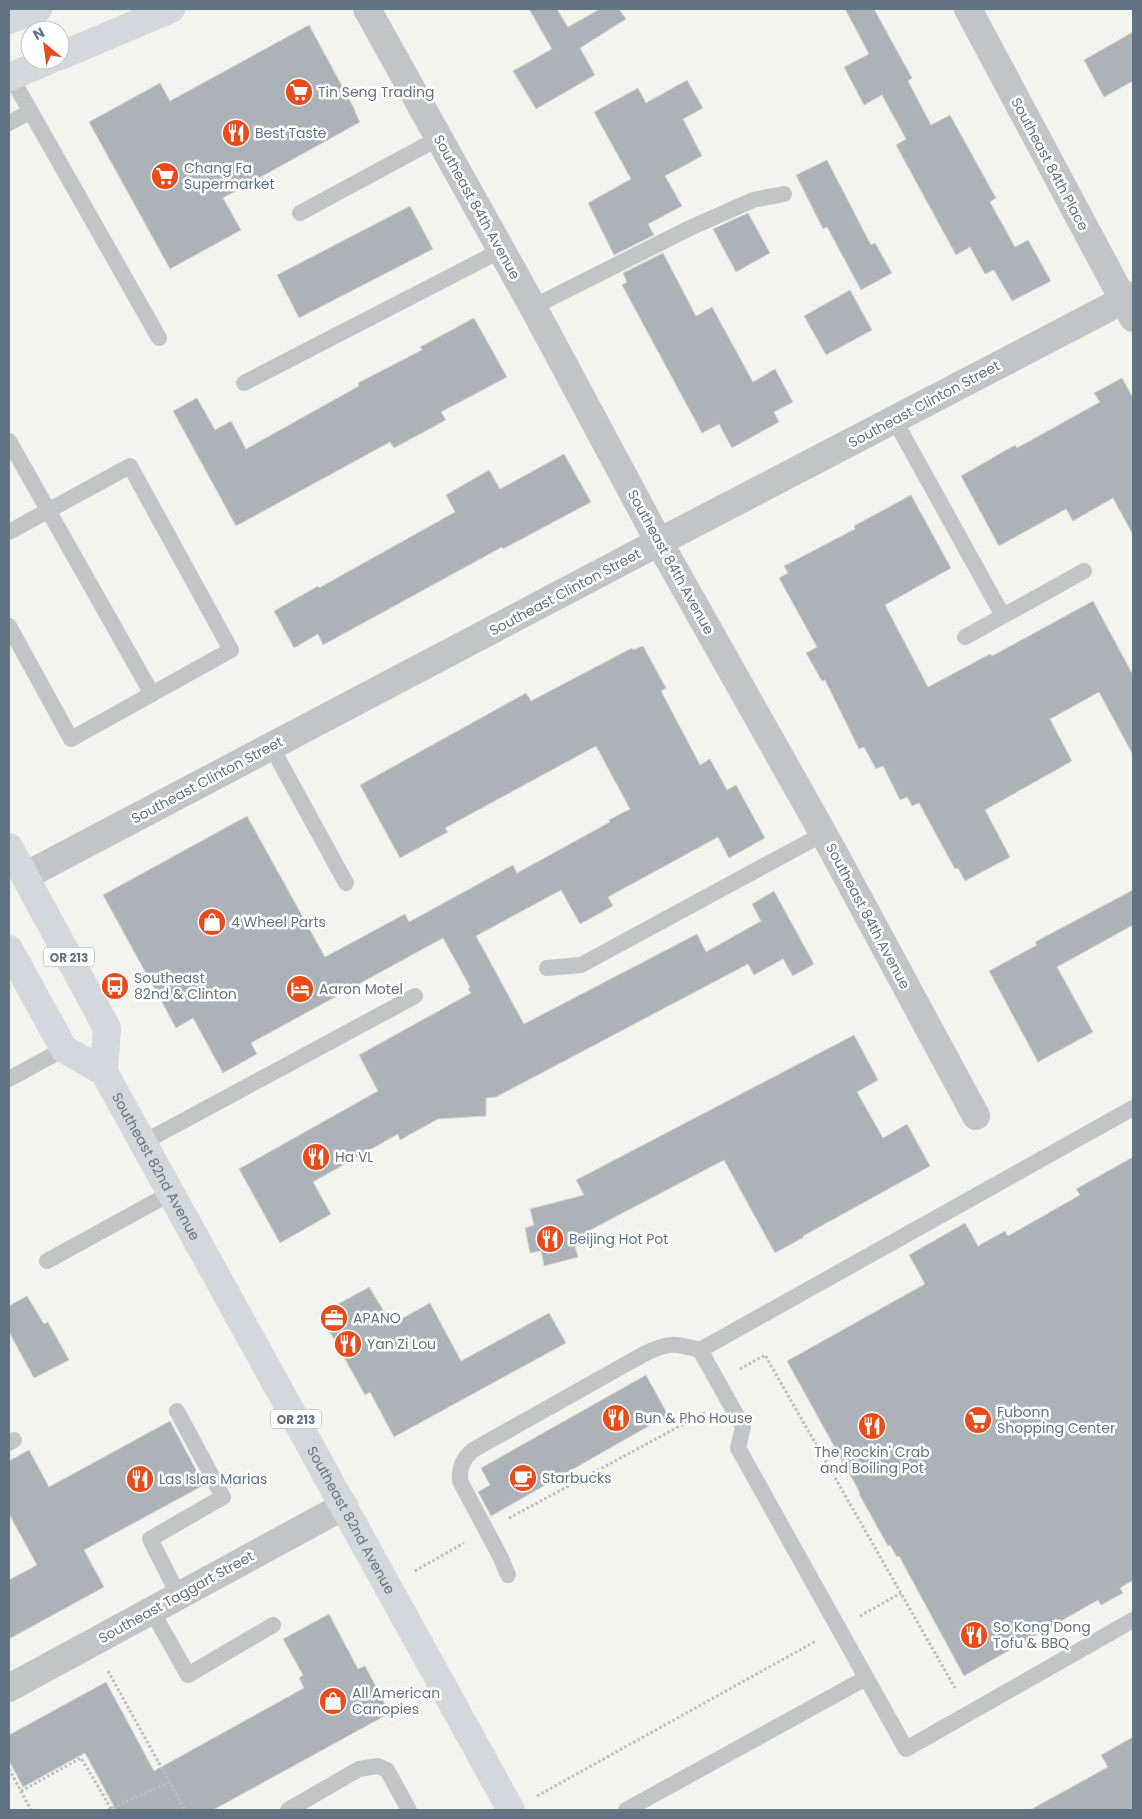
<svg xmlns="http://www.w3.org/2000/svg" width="1142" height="1819" font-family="Poppins,sans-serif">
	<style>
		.building { fill: #acb3b8; stroke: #d5d5d2 }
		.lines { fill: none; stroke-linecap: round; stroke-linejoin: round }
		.path { stroke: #bbbdbf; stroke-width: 3; stroke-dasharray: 2.5 2.5; stroke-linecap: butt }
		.service { stroke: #c1c5c8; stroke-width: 16 }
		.minor { stroke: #c1c5c8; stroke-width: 28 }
		.primary { stroke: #d3d8dc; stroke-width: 28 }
		.labels { text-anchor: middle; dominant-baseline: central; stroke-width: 5; stroke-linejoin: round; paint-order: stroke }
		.shield { fill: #fff; stroke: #919da8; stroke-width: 1 }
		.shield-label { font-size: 12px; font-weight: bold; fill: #627382 }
		.poi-label { font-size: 14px; fill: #627382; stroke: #fff; text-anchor: start }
		.street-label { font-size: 14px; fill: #627382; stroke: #fff }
	</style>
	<rect width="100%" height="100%" fill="#f4f4ef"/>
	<g class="building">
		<polygon points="529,9 557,9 568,27 600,9 619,9 626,19 580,48 595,75 536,109 513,71 552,49"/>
		<polygon points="845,9 874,9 912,78 908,81 931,125 950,115 996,198 990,202 1015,247 1028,240 1051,281 1012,301 994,270 985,274 970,247 956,255 896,145 906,139 882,95 864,105 844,67 869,54"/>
		<polygon points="309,25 356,112 355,112 360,122 223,198 241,230 170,269 89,122 160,83 170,101"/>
		<polygon points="1133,32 1133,81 1104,97 1084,60"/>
		<polygon points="687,80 703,108 683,119 702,156 665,176 682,206 648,224 654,235 614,255 588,203 631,179 594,112 638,88 646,103"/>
		<polygon points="827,160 871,245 875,243 892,273 861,290 827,227 823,229 796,175"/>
		<polygon points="410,206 433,249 299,318 277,275"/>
		<polygon points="748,213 770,253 736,272 713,229"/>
		<polygon points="663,253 696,316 712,307 753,382 775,369 793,402 774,412 779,422 732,448 719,424 702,433 622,285 627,282 623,273"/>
		<polygon points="850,290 872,330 826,355 804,316"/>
		<polygon points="474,318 507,377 441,412 446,420 394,448 390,442 236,526 173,411 197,398 215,430 231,421 246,449 359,386 358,383 422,350 420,347"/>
		<polygon points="1122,378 1133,398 1133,535 1113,498 1073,521 1066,509 999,546 961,476 1015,445 1017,448 1100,402 1094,393"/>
		<polygon points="564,454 591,502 503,549 502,547 323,645 318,634 294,648 274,611 318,586 319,588 455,512 446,495 489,470 500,489"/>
		<polygon points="911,495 951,568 885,605 928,687 990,654 992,656 1093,601 1133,675 1133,755 1099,692 1050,719 1072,761 985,810 1010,857 965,881 958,868 955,869 919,803 912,806 907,797 900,800 883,766 876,769 864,747 859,749 825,680 822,681 806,653 817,647 779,578 788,573 784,566 855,529 854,526"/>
		<polygon points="643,646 666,688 661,691 700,765 710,759 727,790 736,785 765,838 729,858 718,837 608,897 613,906 580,924 561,890 476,936 524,1024 697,934 706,952 761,921 752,904 774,891 814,964 793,976 783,959 754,975 748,964 496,1097 486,1098 486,1116 438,1119 400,1140 398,1134 313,1182 331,1214 280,1243 239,1169 378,1091 359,1055 471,993 468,989 470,987 443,938 251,1043 257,1054 223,1073 193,1018 176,1028 103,895 247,816 325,957 405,914 409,922 513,865 517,873 610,822 609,820 630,809 596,746 445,828 448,832 400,858 360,785 526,693 531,701 632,648 633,650"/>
		<polygon points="1133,890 1133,925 1057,967 1093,1032 1038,1062 989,971 1037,945 1035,942"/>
		<polygon points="854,1035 878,1080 857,1092 883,1138 907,1124 930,1166 803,1236 804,1237 775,1253 724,1160 573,1239 578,1257 544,1266 541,1251 530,1253 525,1228 534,1225 530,1209 584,1195 576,1180"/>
		<polygon points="1133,1157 1133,1580 1120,1588 1123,1593 1101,1605 1098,1600 964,1676 899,1556 897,1557 890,1545 888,1546 859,1494 860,1493 787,1361 925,1284 909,1255 965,1223 978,1246 1005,1231 1008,1236 1080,1195 1076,1189"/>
		<polygon points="369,1287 392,1324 430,1303 461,1361 549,1313 566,1343 394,1437 370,1392 365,1395 320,1314"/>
		<polygon points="27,1296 44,1324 48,1322 69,1360 34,1378 9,1332 9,1306"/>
		<polygon points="646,1375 668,1415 491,1516 478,1492 490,1485 481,1468"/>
		<polygon points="170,1421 204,1485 84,1550 104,1587 9,1639 9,1580 37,1565 9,1514 9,1461 29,1450 49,1487"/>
		<polygon points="329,1614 358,1669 365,1666 390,1713 213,1810 116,1810 85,1753 23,1787 9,1761 9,1735 106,1682 154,1771 304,1688 299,1678 303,1675 283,1639"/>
		<polygon points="1133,1737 1133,1810 1030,1810 1108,1767 1101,1755"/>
	</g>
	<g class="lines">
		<g class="path">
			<polyline points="740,1369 765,1355 955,1688"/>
			<polyline points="509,1518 706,1412"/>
			<polyline points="415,1571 464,1543"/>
			<polyline points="860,1616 901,1593"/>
			<polyline points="108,1671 185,1810"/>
			<polyline points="9,1769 31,1810"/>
			<polyline points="21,1791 81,1758 112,1810"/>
			<polyline points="537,1796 816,1641"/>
			<polyline points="108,1810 169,1782"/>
		</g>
		<g class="service">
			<polyline points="11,77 159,338"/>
			<polyline points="9,123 30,112"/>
			<polyline points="300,213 439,138"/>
			<polyline points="533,307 690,228 753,200 784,194"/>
			<polyline points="244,383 500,251"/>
			<polyline points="894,419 1003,616 1084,571"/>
			<polyline points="9,441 152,694"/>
			<polyline points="9,532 130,466 231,650 71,739 9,626"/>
			<polyline points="965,637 1003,616"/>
			<polyline points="271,746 346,883"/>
			<polyline points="547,968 581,965 823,834"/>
			<polyline points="9,1079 64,1049"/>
			<polyline points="144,1142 415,996"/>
			<polyline points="47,1261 171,1193"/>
			<polyline points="700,1350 1133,1108"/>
			<polyline points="177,1411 223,1497 150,1539 179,1596"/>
			<polyline points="9,1443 14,1440"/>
			<path d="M508 1575 501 1558 460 1481C459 1467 463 1459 473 1450L644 1354C669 1342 674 1343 700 1350L743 1427 738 1448 906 1749 1133 1620"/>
			<polyline points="152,1611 188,1675 273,1625"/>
			<polyline points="288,1810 359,1769 378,1766 387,1770 409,1810"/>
			<polyline points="626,1810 866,1678"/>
		</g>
		<g class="minor">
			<polyline points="367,9 533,307 659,542 832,849 976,1116"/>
			<polyline points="968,9 1133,318"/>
			<polyline points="25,876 659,542 1133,295"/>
			<polyline points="9,1688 344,1506"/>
		</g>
		<g class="primary">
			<polyline points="9,20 38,9"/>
			<polyline points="60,56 171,9"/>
			<polyline points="9,77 50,60"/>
			<polyline points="9,847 107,1028 104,1072"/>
			<path id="s1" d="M9 949 64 1049 104 1072 511 1810"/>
		</g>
	</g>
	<defs>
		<symbol id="supermarket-disc" viewBox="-11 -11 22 22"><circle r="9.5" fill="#e94c1a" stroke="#fff"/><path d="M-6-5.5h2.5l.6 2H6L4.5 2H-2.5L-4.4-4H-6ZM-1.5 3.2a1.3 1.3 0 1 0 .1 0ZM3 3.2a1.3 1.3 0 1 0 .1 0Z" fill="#fff"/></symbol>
		<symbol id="restaurant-disc" viewBox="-11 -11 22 22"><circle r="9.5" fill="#e94c1a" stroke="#fff"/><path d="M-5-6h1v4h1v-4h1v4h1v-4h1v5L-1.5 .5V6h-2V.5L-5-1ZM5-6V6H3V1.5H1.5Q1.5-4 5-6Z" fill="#fff"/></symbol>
		<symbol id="shop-disc" viewBox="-11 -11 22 22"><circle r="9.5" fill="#e94c1a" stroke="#fff"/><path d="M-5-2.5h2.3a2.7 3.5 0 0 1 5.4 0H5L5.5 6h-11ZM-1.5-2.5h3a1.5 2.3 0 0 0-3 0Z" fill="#fff"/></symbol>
		<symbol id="bus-disc" viewBox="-11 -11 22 22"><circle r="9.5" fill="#e94c1a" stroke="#fff"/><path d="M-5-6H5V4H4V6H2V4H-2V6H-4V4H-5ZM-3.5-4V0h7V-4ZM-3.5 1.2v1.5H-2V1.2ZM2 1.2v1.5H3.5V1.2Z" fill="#fff"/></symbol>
		<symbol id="hotel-disc" viewBox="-11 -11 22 22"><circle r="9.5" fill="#e94c1a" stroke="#fff"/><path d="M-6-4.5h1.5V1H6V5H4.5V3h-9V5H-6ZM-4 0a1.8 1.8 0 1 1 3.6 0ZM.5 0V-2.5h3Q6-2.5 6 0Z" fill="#fff"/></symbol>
		<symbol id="office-disc" viewBox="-11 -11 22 22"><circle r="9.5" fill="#e94c1a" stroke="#fff"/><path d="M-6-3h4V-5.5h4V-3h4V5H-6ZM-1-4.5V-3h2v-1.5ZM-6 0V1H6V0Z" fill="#fff"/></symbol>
		<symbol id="cafe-disc" viewBox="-11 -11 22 22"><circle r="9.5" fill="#e94c1a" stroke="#fff"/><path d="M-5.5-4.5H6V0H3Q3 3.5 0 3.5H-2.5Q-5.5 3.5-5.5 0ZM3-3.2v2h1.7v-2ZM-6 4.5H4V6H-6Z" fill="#fff"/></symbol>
	</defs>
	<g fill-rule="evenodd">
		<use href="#supermarket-disc" x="283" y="76" width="32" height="32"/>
		<use href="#restaurant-disc" x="220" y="117" width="32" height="32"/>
		<use href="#supermarket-disc" x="149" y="160" width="32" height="32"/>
		<use href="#shop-disc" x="196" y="906" width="32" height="32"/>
		<use href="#bus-disc" x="99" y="970" width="32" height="32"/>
		<use href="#hotel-disc" x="284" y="973" width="32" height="32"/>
		<use href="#restaurant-disc" x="300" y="1141" width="32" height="32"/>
		<use href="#restaurant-disc" x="534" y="1223" width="32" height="32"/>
		<use href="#office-disc" x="318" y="1302" width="32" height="32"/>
		<use href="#restaurant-disc" x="332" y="1328" width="32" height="32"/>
		<use href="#restaurant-disc" x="600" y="1402" width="32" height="32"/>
		<use href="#supermarket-disc" x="962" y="1404" width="32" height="32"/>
		<use href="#restaurant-disc" x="856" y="1410" width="32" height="32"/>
		<use href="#cafe-disc" x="507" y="1462" width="32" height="32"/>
		<use href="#restaurant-disc" x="124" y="1463" width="32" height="32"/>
		<use href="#restaurant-disc" x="958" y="1619" width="32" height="32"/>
		<use href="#shop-disc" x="317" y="1685" width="32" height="32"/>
	</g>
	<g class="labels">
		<g class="shield">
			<rect x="44" y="947.5" width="50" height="19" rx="4"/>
			<rect x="271" y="1409.5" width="50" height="19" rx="4"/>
		</g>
		<g class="shield-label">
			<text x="69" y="957">OR 213</text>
			<text x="296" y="1419">OR 213</text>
		</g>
		<g class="poi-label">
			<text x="318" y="92">Tin Seng Trading</text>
			<text x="255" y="133">Best Taste</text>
			<text x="184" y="168">Chang Fa<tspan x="184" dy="16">Supermarket</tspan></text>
			<text x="231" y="922">4 Wheel Parts</text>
			<text x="134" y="978">Southeast<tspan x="134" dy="16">82nd &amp; Clinton</tspan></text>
			<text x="319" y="989">Aaron Motel</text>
			<text x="335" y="1157">Ha VL</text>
			<text x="569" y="1239">Beijing Hot Pot</text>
			<text x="353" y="1318">APANO</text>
			<text x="367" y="1344">Yan Zi Lou</text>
			<text x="997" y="1412">Fubonn<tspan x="997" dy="16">Shopping Center</tspan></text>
			<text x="635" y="1418">Bun &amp; Pho House</text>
			<text x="872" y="1452" text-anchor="middle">The Rockin' Crab<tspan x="872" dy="16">and Boiling Pot</tspan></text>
			<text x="542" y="1478">Starbucks</text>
			<text x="159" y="1479">Las Islas Marias</text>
			<text x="993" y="1627">So Kong Dong<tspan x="993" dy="16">Tofu &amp; BBQ</tspan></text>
			<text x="352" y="1693">All American<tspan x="352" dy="16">Canopies</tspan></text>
		</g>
		<g class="street-label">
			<text transform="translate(1050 164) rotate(62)">Southeast 84th Place</text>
			<text transform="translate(477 207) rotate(61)">Southeast 84th Avenue</text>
			<text transform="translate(924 404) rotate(-28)">Southeast Clinton Street</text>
			<text transform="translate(671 562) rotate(61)">Southeast 84th Avenue</text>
			<text transform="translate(565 592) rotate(-28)">Southeast Clinton Street</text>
			<text transform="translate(207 780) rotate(-28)">Southeast Clinton Street</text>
			<text transform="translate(868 916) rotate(62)">Southeast 84th Avenue</text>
			<text stroke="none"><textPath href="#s1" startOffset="268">Southeast 82nd Avenue</textPath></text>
			<text stroke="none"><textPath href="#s1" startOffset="672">Southeast 82nd Avenue</textPath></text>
			<text transform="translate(176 1597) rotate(-29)">Southeast Taggart Street</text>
		</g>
	</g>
	<rect width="1142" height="1819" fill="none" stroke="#627382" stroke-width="20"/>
	<g transform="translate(45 45) rotate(331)"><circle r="24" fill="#ffffff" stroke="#c0c7cd"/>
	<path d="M0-4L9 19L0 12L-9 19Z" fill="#e94c1a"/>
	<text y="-8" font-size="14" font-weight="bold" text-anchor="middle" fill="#627382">N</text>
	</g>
</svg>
